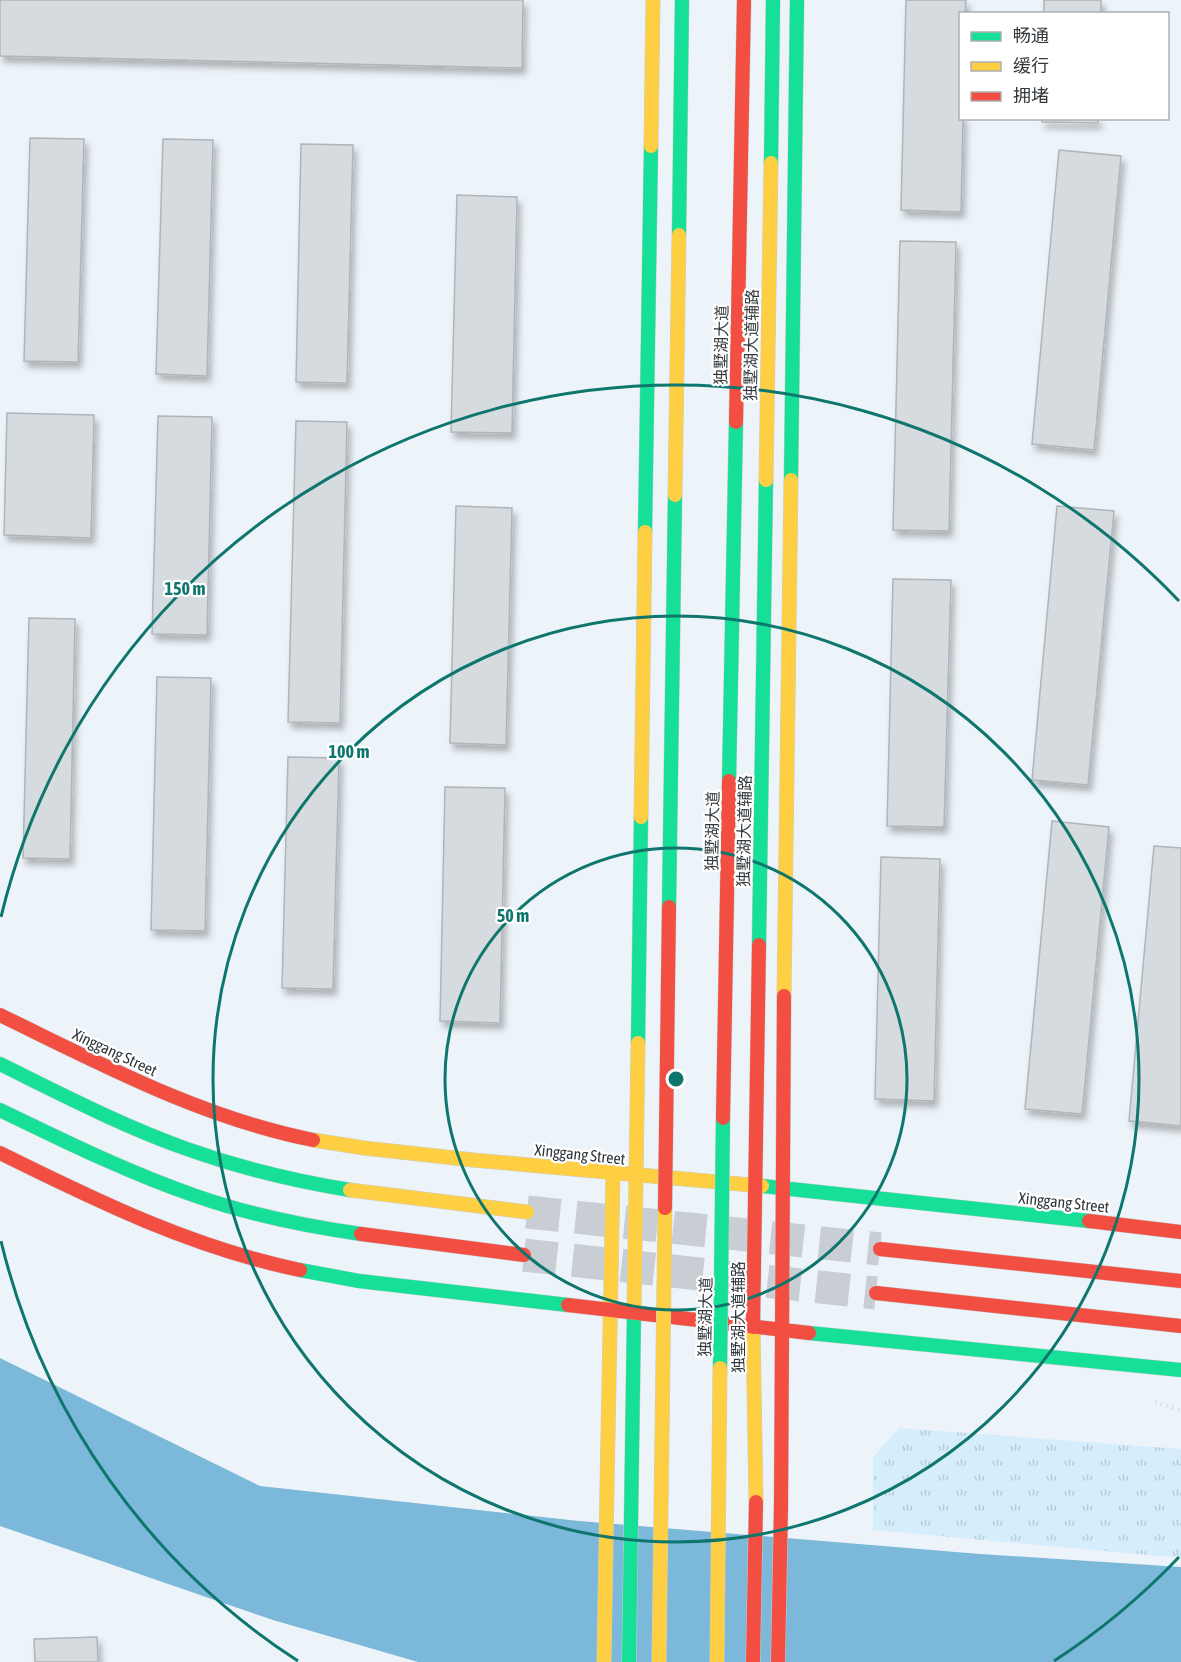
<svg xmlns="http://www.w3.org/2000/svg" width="1181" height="1662" font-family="'Asap Condensed','Noto Sans SC',sans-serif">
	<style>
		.park { fill: url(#park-tufts) }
		.water { fill: #7bb8da }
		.building { fill: #d5dbdf; stroke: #afb5b9; stroke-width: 1.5; filter: url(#shadow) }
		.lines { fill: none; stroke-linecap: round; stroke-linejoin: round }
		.primary-tunnel { stroke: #c8ced3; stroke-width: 33; stroke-dasharray: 33 16; stroke-linecap: butt }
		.fast-casing { stroke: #c8ced2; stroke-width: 15 }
		.slow-casing { stroke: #c8ced2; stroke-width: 15 }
		.jam-casing { stroke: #c8ced2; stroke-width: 15 }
		.path { stroke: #dadcde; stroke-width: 4; stroke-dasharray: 1.5 4.5; stroke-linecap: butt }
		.fast { stroke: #16e098; stroke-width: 14 }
		.slow { stroke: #ffcf43; stroke-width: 14 }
		.jam { stroke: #f24e42; stroke-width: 14 }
		.fast-bridge-casing { stroke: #c8ced2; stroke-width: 15; stroke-linecap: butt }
		.slow-bridge-casing { stroke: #c8ced2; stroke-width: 15; stroke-linecap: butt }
		.jam-bridge-casing { stroke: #c8ced2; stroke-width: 15; stroke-linecap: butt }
		.fast-bridge { stroke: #16e098; stroke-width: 14 }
		.slow-bridge { stroke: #ffcf43; stroke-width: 14 }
		.jam-bridge { stroke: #f24e42; stroke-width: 14 }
		.ring { fill: none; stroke: #0f766e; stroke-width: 3 }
		.labels { text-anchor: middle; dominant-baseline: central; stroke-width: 4.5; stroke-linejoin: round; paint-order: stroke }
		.street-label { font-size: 16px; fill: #32383c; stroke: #fff }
		.centre { fill: #0f766e; stroke: #fff; stroke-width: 3 }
		.ring-label { font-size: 18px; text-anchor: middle; font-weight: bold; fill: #0f766e; stroke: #fff; stroke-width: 4.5; stroke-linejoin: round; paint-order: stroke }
	</style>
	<defs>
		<pattern id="park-tufts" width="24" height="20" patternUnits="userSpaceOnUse" patternTransform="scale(1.5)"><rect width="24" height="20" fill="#d5edfc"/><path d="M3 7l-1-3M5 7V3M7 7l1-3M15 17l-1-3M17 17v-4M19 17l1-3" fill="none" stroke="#b7ccd9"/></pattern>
		<filter id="shadow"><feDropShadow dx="3.5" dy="6" stdDeviation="3" flood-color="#0004"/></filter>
	</defs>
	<rect width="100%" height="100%" fill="#edf4f9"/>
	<polygon class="park" points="899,1428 1181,1449 1181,1558 873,1530 873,1457"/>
	<polygon class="water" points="0,1358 260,1486 579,1521 980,1554 1181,1567 1181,1662 418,1662 273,1620 0,1526"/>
	<g class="building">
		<polygon points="0,0 523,0 522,68 0,56"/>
		<polygon points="906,0 966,0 965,14 960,14 960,118 963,118 961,212 901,210"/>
		<rect x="1044" y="0" width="57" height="14"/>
		<polygon points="1042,118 1098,118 1098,123 1042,122"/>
		<polygon points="30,138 84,139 78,362 24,361"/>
		<polygon points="163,139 213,140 207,376 156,374"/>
		<polygon points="301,144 353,145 347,383 296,382"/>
		<polygon points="1059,150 1121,156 1094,450 1032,444"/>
		<polygon points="457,195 517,197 512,433 451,432"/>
		<polygon points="900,241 956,242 949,531 893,530"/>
		<polygon points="7,413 94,415 91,538 4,535"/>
		<polygon points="158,416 212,417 207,635 152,634"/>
		<polygon points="296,421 347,422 340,723 288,722"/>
		<polygon points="456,506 512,508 506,745 450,743"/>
		<polygon points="1057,506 1114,511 1088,785 1032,780"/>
		<polygon points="893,579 951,580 944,827 887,826"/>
		<polygon points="29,618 75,619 70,859 23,858"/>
		<polygon points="157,677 211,678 205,931 151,930"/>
		<polygon points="288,757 339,758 333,989 282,988"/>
		<polygon points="445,787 505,788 500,1023 440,1021"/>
		<polygon points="1052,821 1109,827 1082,1114 1025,1109"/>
		<polygon points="1154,846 1181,848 1181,1126 1129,1121"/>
		<polygon points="881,857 940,859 934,1101 875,1099"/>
		<polygon points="97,1637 98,1662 35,1662 34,1639"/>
	</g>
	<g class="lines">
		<g class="primary-tunnel">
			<polyline points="527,1212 880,1249"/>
			<polyline points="524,1255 876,1293"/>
		</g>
		<defs>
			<g id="fast">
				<polyline points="771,163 773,0"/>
				<polyline points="791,480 797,0"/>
				<polyline points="645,532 651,146"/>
				<polyline points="759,945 766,480"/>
				<polyline points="638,1043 641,817"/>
				<path d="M0 1064C61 1094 122 1126 187 1149 240 1168 294 1181 350 1190"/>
				<path d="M0 1110C64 1141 129 1173 196 1196 250 1215 305 1226 361 1234"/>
				<polyline points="762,1186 1089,1221"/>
				<polyline points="300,1270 359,1281 568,1305"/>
				<polyline points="809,1333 1181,1370"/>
				<polyline points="629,1662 634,1313"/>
			</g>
			<g id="slow">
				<polyline points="651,146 653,0"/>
				<polyline points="766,480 771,163"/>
				<polyline points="641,817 645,532"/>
				<polyline points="784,996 791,480"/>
				<polyline points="313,1140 364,1148 473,1160 762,1186"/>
				<polyline points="350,1190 527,1212"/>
				<polyline points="634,1313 638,1043"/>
				<polyline points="753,1327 756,1502"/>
				<polyline points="607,1487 613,1174"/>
			</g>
			<g id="jam">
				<path d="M0 1015C101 1064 202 1118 313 1140"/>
				<path d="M0 1153C97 1201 193 1248 300 1270"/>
				<polyline points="1089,1221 1181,1232"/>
				<polyline points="361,1234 524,1255"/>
				<polyline points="880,1249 1181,1281"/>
				<polyline points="876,1293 1181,1326"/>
				<polyline points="568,1305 809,1333"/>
				<polyline points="753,1327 759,945"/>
				<polyline points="781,1506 784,996"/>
			</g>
		</defs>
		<use href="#fast" class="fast-casing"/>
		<use href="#slow" class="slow-casing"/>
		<use href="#jam" class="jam-casing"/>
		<polyline class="path" points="1155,1402 1181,1411"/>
		<use href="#fast" class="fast"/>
		<use href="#slow" class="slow"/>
		<use href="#jam" class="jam"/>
		<defs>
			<g id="fast-bridge">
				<polyline points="679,235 682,0"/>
				<polyline points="729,781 736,422"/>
				<polyline points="669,907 675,495"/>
				<polyline points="720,1368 723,1118"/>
			</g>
			<g id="slow-bridge">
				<polyline points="675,495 679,235"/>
				<polyline points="604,1662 607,1487"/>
				<polyline points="659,1662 665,1208"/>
				<polyline points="717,1662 720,1368"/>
			</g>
			<g id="jam-bridge">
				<polyline points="736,422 744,0"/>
				<polyline points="723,1118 729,781"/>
				<polyline points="665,1208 669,907"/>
				<polyline points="753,1662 756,1502"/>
				<polyline points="778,1662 781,1506"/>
			</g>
		</defs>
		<use href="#fast-bridge" class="fast-bridge-casing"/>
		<use href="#slow-bridge" class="slow-bridge-casing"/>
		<use href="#jam-bridge" class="jam-bridge-casing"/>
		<use href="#fast-bridge" class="fast-bridge"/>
		<use href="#slow-bridge" class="slow-bridge"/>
		<use href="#jam-bridge" class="jam-bridge"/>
	</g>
	<g class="ring">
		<circle cx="676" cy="1079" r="231"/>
		<circle cx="676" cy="1079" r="463"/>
		<path d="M1179 1557A694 694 0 0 1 1054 1661M298 1661A694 694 0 0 1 1 1241M1 917A694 694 0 0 1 1179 601"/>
	</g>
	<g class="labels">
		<g class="street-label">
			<text transform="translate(721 345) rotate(-89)">独墅湖大道</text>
			<text transform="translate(751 345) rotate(-89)">独墅湖大道辅路</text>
			<text transform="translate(712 831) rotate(-89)">独墅湖大道</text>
			<text transform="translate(744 831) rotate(-89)">独墅湖大道辅路</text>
			<text transform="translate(115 1052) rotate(25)">Xinggang Street</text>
			<text transform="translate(580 1154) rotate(6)">Xinggang Street</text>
			<text transform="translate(1064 1202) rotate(6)">Xinggang Street</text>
			<text transform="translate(705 1317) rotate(-89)">独墅湖大道</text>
			<text transform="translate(738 1317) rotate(-90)">独墅湖大道辅路</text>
		</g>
	</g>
	<circle cx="676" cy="1079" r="9" class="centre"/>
	<g class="ring-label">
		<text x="185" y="595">150 m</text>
		<text x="349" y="758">100 m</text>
		<text x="513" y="922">50 m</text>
	</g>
	<rect x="959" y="12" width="210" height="108" fill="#ffffff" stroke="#adafb1" stroke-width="1.5"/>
	<rect x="971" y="32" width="30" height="9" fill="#16e098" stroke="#adafb1" stroke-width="1.5"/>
	<text x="1013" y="42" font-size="18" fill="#32383c">畅通</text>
	<rect x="971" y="62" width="30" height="9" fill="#ffcf43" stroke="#adafb1" stroke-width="1.5"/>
	<text x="1013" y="72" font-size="18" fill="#32383c">缓行</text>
	<rect x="971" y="92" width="30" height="9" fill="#f24e42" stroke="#adafb1" stroke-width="1.5"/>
	<text x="1013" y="102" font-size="18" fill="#32383c">拥堵</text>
</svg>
